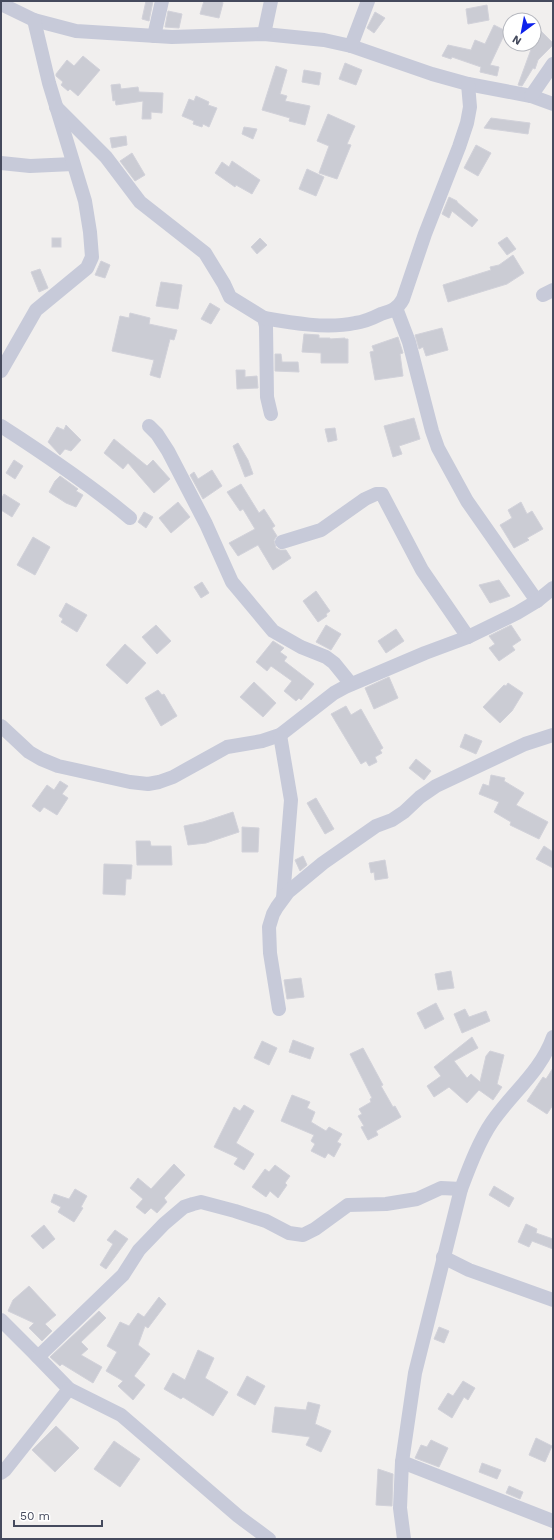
<svg xmlns="http://www.w3.org/2000/svg" width="554" height="1540" font-family="'Work Sans',sans-serif">
	<style>
		.building { fill: #cbccd4; stroke: #d2d2da }
		.lines { fill: none; stroke-linecap: round; stroke-linejoin: round }
		.minor { stroke: #c7cad9; stroke-width: 14 }
	</style>
	<rect width="100%" height="100%" fill="#f1efee"/>
	<g class="building">
		<polygon points="146,1 153,1 149,21 142,19"/>
		<polygon points="204,1 222,1 223,3 219,18 200,14"/>
		<polygon points="487,5 489,20 468,24 466,9"/>
		<polygon points="168,11 182,14 179,28 165,27"/>
		<polygon points="375,12 385,18 374,33 367,28"/>
		<polygon points="494,25 506,31 490,65 499,67 497,76 480,72 481,67 452,57 451,59 442,56 448,45 471,50 475,40 485,44"/>
		<polygon points="539,29 553,43 553,45 538,60 535,69 533,68 522,86 518,85 533,44 534,44"/>
		<polygon points="83,56 100,70 78,96 70,89 68,91 61,85 63,82 56,76 56,74 67,60 74,66"/>
		<polygon points="345,63 362,70 356,85 339,79"/>
		<polygon points="276,66 287,70 280,94 287,96 285,101 310,106 305,125 289,121 290,118 262,110"/>
		<polygon points="304,70 321,73 319,85 302,82"/>
		<polygon points="120,84 121,89 138,87 139,92 163,93 162,113 151,112 151,119 142,119 143,101 116,105 115,100 113,101 111,85"/>
		<polygon points="196,96 209,102 208,105 217,108 209,127 203,124 202,127 193,124 194,121 182,116 189,99 194,101"/>
		<polygon points="328,114 355,126 347,144 351,145 337,179 319,173 329,146 317,141"/>
		<polygon points="491,118 530,123 528,134 484,128"/>
		<polygon points="244,127 257,129 253,139 242,134"/>
		<polygon points="126,136 127,145 112,148 110,138"/>
		<polygon points="476,145 491,153 478,176 464,168"/>
		<polygon points="132,153 145,175 135,181 120,161"/>
		<polygon points="232,161 260,180 252,194 236,185 235,187 215,173 222,162 229,167"/>
		<polygon points="307,169 324,177 316,196 299,189"/>
		<polygon points="449,197 457,201 457,202 478,220 472,227 452,211 449,218 442,214"/>
		<polygon points="507,237 516,249 507,255 498,243"/>
		<rect x="52" y="238" width="9" height="9"/>
		<polygon points="260,238 267,245 257,254 251,247"/>
		<polygon points="513,255 524,273 507,284 448,302 443,285 491,270 490,267 499,265"/>
		<polygon points="101,261 110,265 105,278 95,275"/>
		<polygon points="40,269 48,288 39,292 31,272"/>
		<polygon points="161,282 182,285 178,309 156,306"/>
		<polygon points="210,303 220,309 211,324 201,319"/>
		<polygon points="130,313 150,318 149,324 177,330 174,340 170,339 160,378 150,375 154,360 112,351 120,316 129,318"/>
		<polygon points="442,328 448,350 426,356 423,347 419,349 415,335"/>
		<polygon points="304,334 319,335 319,338 330,338 330,339 345,338 345,339 348,339 348,363 321,363 321,353 302,352"/>
		<polygon points="398,337 403,353 400,354 403,376 375,380 370,352 374,351 372,346"/>
		<polygon points="275,354 281,354 282,362 298,362 299,372 275,371"/>
		<polygon points="236,370 245,370 245,377 257,376 258,388 237,389"/>
		<polygon points="414,418 420,439 399,446 402,454 393,457 384,426"/>
		<polygon points="66,425 81,440 71,451 65,449 60,455 48,442 57,427 64,430"/>
		<polygon points="335,428 337,440 328,442 325,429"/>
		<polygon points="114,439 147,466 153,460 170,479 154,493 128,463 123,469 104,453"/>
		<polygon points="238,443 248,460 253,474 245,477 233,446"/>
		<polygon points="14,460 23,466 15,479 6,473"/>
		<polygon points="212,470 222,486 203,499 190,475 194,472 198,479"/>
		<polygon points="60,476 78,489 76,491 83,495 76,507 66,503 49,492 55,481"/>
		<polygon points="241,484 259,513 264,509 275,526 272,528 277,536 274,540 276,548 280,550 286,550 291,558 273,570 258,545 238,556 229,543 255,529 243,509 240,511 227,492"/>
		<polygon points="4,494 20,504 12,517 1,510 1,499"/>
		<polygon points="178,502 190,517 171,533 159,518"/>
		<polygon points="521,502 527,514 532,511 543,529 527,538 529,540 514,548 500,525 512,518 508,510"/>
		<polygon points="144,512 153,517 146,528 138,522"/>
		<polygon points="33,537 50,547 35,575 17,565"/>
		<polygon points="499,580 510,596 490,603 479,585"/>
		<polygon points="202,582 209,593 201,598 194,587"/>
		<polygon points="316,591 330,611 326,614 327,616 318,622 303,601"/>
		<polygon points="66,603 87,615 77,632 61,622 63,619 59,616"/>
		<polygon points="156,625 171,641 157,654 142,637"/>
		<polygon points="326,625 341,634 331,650 316,642"/>
		<polygon points="511,625 521,640 512,646 515,650 499,661 489,648 495,644 489,636"/>
		<polygon points="396,629 404,641 386,653 378,641"/>
		<polygon points="273,641 284,648 280,652 287,657 284,661 314,684 301,700 299,698 296,701 284,691 292,681 271,666 267,671 256,662"/>
		<polygon points="125,644 146,663 127,684 106,665"/>
		<polygon points="389,677 398,698 374,709 365,688"/>
		<polygon points="254,682 276,703 263,717 240,697"/>
		<polygon points="508,683 523,693 512,711 500,723 483,707 504,685 506,686"/>
		<polygon points="158,690 162,695 164,694 177,716 161,726 145,698"/>
		<polygon points="346,706 351,715 361,709 383,748 380,750 382,753 375,757 377,762 369,766 366,761 361,764 331,714"/>
		<polygon points="465,734 482,741 476,754 460,747"/>
		<polygon points="416,759 431,771 424,780 409,768"/>
		<polygon points="491,775 505,778 504,781 524,793 516,805 548,822 539,839 510,825 511,822 494,812 499,802 479,794 483,784 489,786"/>
		<polygon points="60,781 68,786 62,794 68,798 57,815 44,807 40,812 32,806 47,785 54,790"/>
		<polygon points="316,798 334,829 325,834 307,803"/>
		<polygon points="233,812 239,832 206,843 188,845 184,826 203,822"/>
		<polygon points="242,827 259,828 258,852 242,852"/>
		<polygon points="136,841 150,841 151,846 171,846 172,865 137,865"/>
		<polygon points="544,846 553,852 553,868 536,859"/>
		<polygon points="303,856 307,865 300,871 295,860"/>
		<polygon points="385,860 388,878 375,880 374,872 371,873 369,863"/>
		<polygon points="104,864 132,865 131,879 126,879 125,895 103,894"/>
		<polygon points="451,971 454,988 438,990 435,974"/>
		<polygon points="301,978 304,997 287,999 284,980"/>
		<polygon points="436,1003 444,1019 425,1029 417,1013"/>
		<polygon points="465,1009 469,1017 486,1011 490,1021 462,1033 454,1014"/>
		<polygon points="472,1037 478,1048 454,1061 467,1078 471,1074 480,1082 486,1056 490,1051 504,1055 497,1084 502,1087 493,1100 479,1090 467,1103 449,1087 434,1097 427,1086 441,1076 434,1067"/>
		<polygon points="293,1040 314,1048 310,1059 289,1052"/>
		<polygon points="262,1041 277,1048 269,1065 254,1058"/>
		<polygon points="363,1048 383,1085 381,1086 393,1107 395,1106 401,1117 376,1131 378,1135 368,1140 361,1127 364,1126 358,1116 362,1114 359,1109 371,1102 370,1099 372,1098 350,1054"/>
		<polygon points="553,1068 553,1105 547,1114 527,1101 543,1077 546,1079"/>
		<polygon points="292,1095 310,1102 307,1108 315,1112 311,1122 326,1131 329,1127 342,1134 337,1142 341,1144 334,1157 328,1153 325,1158 311,1151 315,1144 311,1141 314,1135 281,1121"/>
		<polygon points="244,1105 254,1111 236,1143 254,1154 244,1170 234,1164 238,1158 214,1147 234,1107 240,1111"/>
		<polygon points="174,1164 185,1175 164,1198 167,1202 157,1213 151,1208 145,1214 136,1207 143,1199 130,1188 138,1178 151,1189"/>
		<polygon points="275,1165 290,1176 285,1183 287,1185 278,1198 270,1191 266,1197 252,1187 265,1169 269,1172"/>
		<polygon points="494,1186 514,1198 509,1207 489,1195"/>
		<polygon points="75,1189 87,1196 81,1207 83,1208 74,1222 58,1212 61,1207 51,1202 54,1194 69,1199"/>
		<polygon points="526,1224 537,1229 536,1233 553,1239 553,1249 532,1241 529,1247 518,1242"/>
		<polygon points="44,1225 55,1239 43,1249 31,1236"/>
		<polygon points="115,1230 128,1239 106,1269 100,1265 113,1244 107,1240"/>
		<polygon points="29,1286 56,1315 45,1324 52,1331 42,1341 29,1328 34,1323 8,1311 13,1300"/>
		<polygon points="159,1297 166,1304 148,1328 145,1326 138,1345 150,1354 134,1376 145,1385 133,1400 118,1386 123,1381 106,1371 117,1352 107,1346 120,1322 129,1326 138,1313 144,1317"/>
		<polygon points="99,1311 106,1318 81,1342 88,1349 81,1355 102,1367 93,1383 62,1364 60,1366 50,1357"/>
		<polygon points="439,1327 449,1331 444,1343 434,1339"/>
		<polygon points="198,1350 214,1358 205,1378 228,1392 213,1416 183,1397 181,1399 164,1389 173,1373 185,1380"/>
		<polygon points="247,1376 265,1386 255,1405 237,1395"/>
		<polygon points="463,1381 475,1388 468,1400 464,1397 452,1418 438,1409 448,1393 453,1396"/>
		<polygon points="308,1402 320,1405 315,1424 331,1431 321,1452 306,1445 310,1437 272,1432 275,1407 306,1410"/>
		<polygon points="56,1426 79,1448 55,1472 32,1450"/>
		<polygon points="536,1438 552,1446 545,1462 529,1455"/>
		<polygon points="431,1440 448,1448 439,1467 415,1458 421,1445 427,1447"/>
		<polygon points="114,1441 140,1459 120,1487 94,1469"/>
		<polygon points="482,1463 501,1470 497,1479 479,1472"/>
		<polygon points="378,1469 393,1474 392,1506 376,1505"/>
		<polygon points="509,1486 523,1492 520,1499 506,1493"/>
	</g>
	<g class="lines">
		<g class="minor">
			<polyline points="1,4 34,20 76,31 172,37 264,34 324,40 351,46 432,74 468,84 531,96 553,104"/>
			<polyline points="264,34 271,1"/>
			<polyline points="154,36 162,1"/>
			<polyline points="351,46 368,1"/>
			<polyline points="531,96 553,64"/>
			<polyline points="56,107 106,157 140,202 205,253 224,284 230,297 264,318 266,326 267,397 271,414"/>
			<polyline points="1,163 30,166 73,164"/>
			<polyline points="543,295 553,290"/>
			<polyline points="396,308 409,342 432,431 438,448 467,501 537,601"/>
			<path d="M264 318C292 323 327 329 355 323 364 322 373 318 381 314 391 311 398 309 403 299L425 234 459 147 467 123 470 107 468 84"/>
			<polyline points="1,371 36,310 87,268 92,257 90,232 85,201 49,83 34,20"/>
			<path d="M1 426C46 455 89 484 130 518"/>
			<polyline points="149,426 157,434 168,451 206,524 232,582 273,631 301,647 326,657 334,663 351,684"/>
			<polyline points="282,542 321,530 365,499 376,494 382,494 422,570 468,637"/>
			<polyline points="1,726 29,752 41,759 58,766 130,782 148,784 159,782 173,777 227,747 262,741 280,735 334,693 345,687 425,653 468,637 517,613 537,601 553,588"/>
			<polyline points="280,735 291,800 283,898"/>
			<polyline points="279,1009 270,953 269,927 273,914 277,907 288,892 323,863 376,826 392,820 404,812 420,797 436,786 525,744 553,735"/>
			<polyline points="443,1257 469,1270 553,1300"/>
			<polyline points="1,1320 33,1352 69,1389 121,1415 238,1516 269,1539"/>
			<polyline points="38,1357 123,1275 139,1250 164,1224 184,1207 193,1204 201,1202 235,1211 266,1221 289,1233 303,1235 315,1229 348,1205 386,1204 417,1199 441,1188 461,1189"/>
			<polyline points="402,1462 553,1521"/>
			<polyline points="1,1473 5,1470 69,1389"/>
			<path d="M404 1539 400 1508 402 1462 415 1373 461 1189C469 1168 479 1141 492 1122 512 1093 541 1071 553 1037"/>
		</g>
	</g>
	<rect width="554" height="1540" fill="none" stroke="#454a5d" stroke-width="4"/>
	<g transform="translate(522 32) rotate(212)"><circle r="19" fill="#ffffff" stroke="#b5b7be"/>
	<path d="M0-3L7 15L0 10L-7 15Z" fill="#0e22eb"/>
	<text y="-6" font-size="11" font-weight="bold" text-anchor="middle" fill="#454a5d">N</text>
	</g>
	<path d="M14 1520v6h88v-6" fill="none" stroke="#454a5d" stroke-width="2"/>
	<text x="20" y="1520" font-size="12" fill="#454a5d" stroke="#ffffff" stroke-width="3" paint-order="stroke">50 m</text>
</svg>
